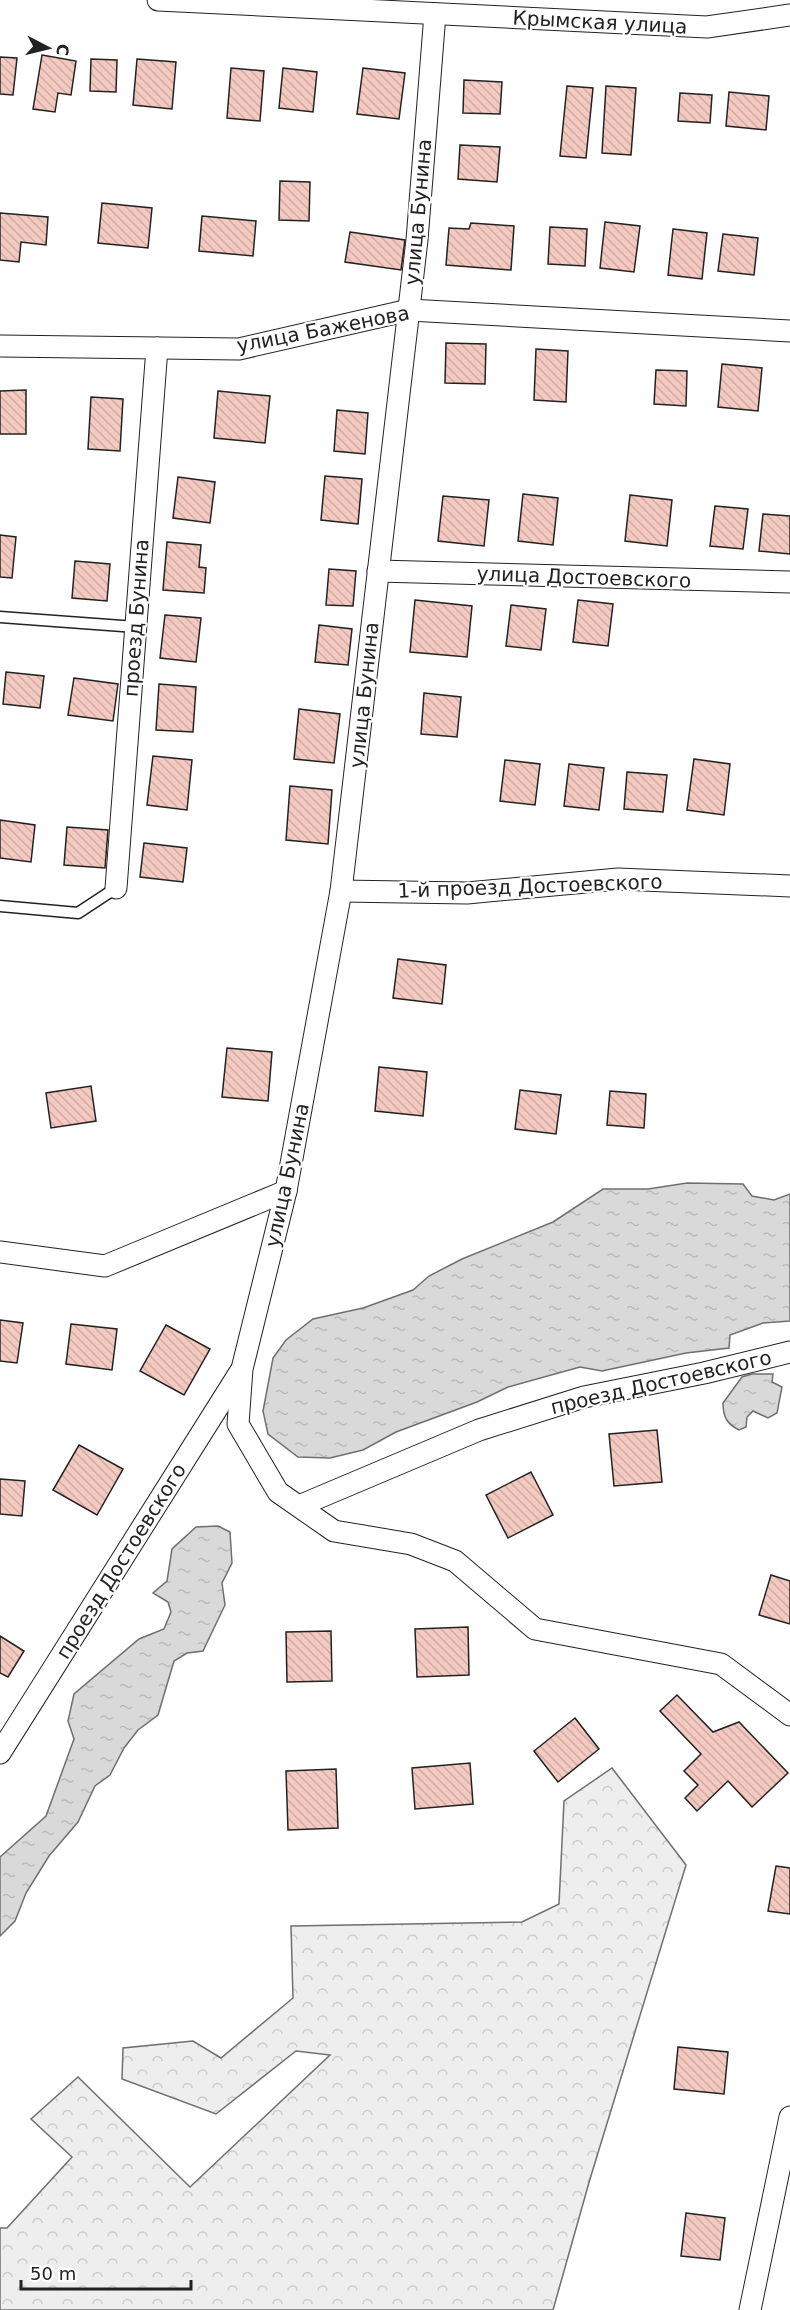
<svg xmlns="http://www.w3.org/2000/svg" width="790" height="2310" font-family="'DejaVu Sans',sans-serif">
	<style>
		.forest { fill: url(#forest-crowns); stroke: #6f6f6f; stroke-width: 1.5 }
		.water { fill: url(#water-ripples); stroke: #6f6f6f; stroke-width: 1.5 }
		.building { fill: url(#building-back-hatch); stroke: #222; stroke-width: 1.5 }
		.lines { fill: none; stroke-linecap: round; stroke-linejoin: round }
		.lane-casing { stroke: #222; stroke-width: 13 }
		.street-casing { stroke: #222; stroke-width: 23 }
		.lane { stroke: #fff; stroke-width: 10 }
		.street { stroke: #fff; stroke-width: 21 }
		.labels { text-anchor: middle; dominant-baseline: central; stroke-width: 4.5; stroke-linejoin: round; paint-order: stroke }
		.street-label { font-size: 20px; fill: #222; stroke: #fff }
	</style>
	<defs>
		<pattern id="forest-crowns" width="20" height="18" patternUnits="userSpaceOnUse" patternTransform="scale(1.5)"><rect width="20" height="18" fill="#eee"/><path d="M2 6a3 3 0 1 1 6 0M12 15a3 3 0 1 1 6 0" fill="none" stroke="#ccc"/></pattern>
		<pattern id="water-ripples" width="26" height="14" patternUnits="userSpaceOnUse" patternTransform="scale(1.5)"><rect width="26" height="14" fill="#d9d9d9"/><path d="M2 4q2-2 4 0t4 0M15 11q2-2 4 0t4 0" fill="none" stroke="#bababa"/></pattern>
		<pattern id="building-back-hatch" width="6" height="6" patternUnits="userSpaceOnUse" patternTransform="scale(1.5)"><rect width="6" height="6" fill="#f3c9c0"/><path d="M-1 5l2 2M0 0l6 6M5-1l2 2" fill="none" stroke="#d0aca5"/></pattern>
	</defs>
	<rect width="100%" height="100%" fill="#fff"/>
	<polygon class="forest" points="612,1768 686,1865 590,2179 553,2310 0,2310 0,2228 7,2228 72,2157 31,2119 78,2077 190,2187 330,2055 296,2051 216,2114 122,2079 123,2048 193,2041 221,2058 293,1998 291,1926 522,1922 559,1904 564,1801"/>
	<g class="water">
		<polygon points="687,1183 743,1184 752,1196 774,1200 790,1194 790,1321 763,1323 730,1335 729,1348 686,1353 602,1371 580,1367 508,1387 477,1402 396,1432 363,1450 330,1458 298,1457 268,1434 263,1411 273,1358 286,1340 313,1319 363,1308 413,1290 429,1276 462,1259 553,1222 603,1189 648,1189"/>
		<path d="M752 1374H773L772 1382 782 1387 777 1413 768 1418 753 1411 747 1417 746 1427 739 1430C727 1424 723 1417 723 1403L742 1377Z"/>
		<polygon points="218,1526 230,1532 232,1563 222,1583 225,1605 203,1651 187,1653 174,1661 158,1715 138,1730 124,1748 110,1775 95,1786 78,1822 49,1856 26,1893 15,1921 0,1936 0,1857 46,1816 74,1739 68,1721 74,1694 139,1639 164,1629 171,1612 168,1602 153,1593 167,1581 172,1549 196,1527"/>
	</g>
	<g class="building">
		<polygon points="42,55 76,61 71,95 58,93 55,112 33,109"/>
		<polygon points="0,57 17,58 13,95 0,94"/>
		<polygon points="91,59 117,60 116,92 90,91"/>
		<polygon points="137,59 176,62 172,109 133,105"/>
		<polygon points="231,68 264,71 260,121 227,118"/>
		<polygon points="283,68 317,72 313,112 279,108"/>
		<polygon points="363,68 405,73 399,119 357,114"/>
		<polygon points="464,80 502,82 500,114 463,113"/>
		<polygon points="567,86 593,88 586,158 560,156"/>
		<polygon points="606,86 636,88 631,155 602,153"/>
		<polygon points="729,92 769,96 766,130 726,126"/>
		<polygon points="680,93 712,95 710,123 678,121"/>
		<polygon points="460,145 500,147 497,182 458,179"/>
		<polygon points="280,181 310,182 309,221 279,220"/>
		<polygon points="102,203 152,208 148,248 98,243"/>
		<polygon points="0,213 48,217 46,245 21,242 19,262 0,260"/>
		<polygon points="202,216 256,221 253,256 199,251"/>
		<polygon points="605,222 640,226 634,272 600,268"/>
		<polygon points="471,223 514,226 511,270 446,265 449,228 469,229"/>
		<polygon points="550,227 587,229 585,266 548,264"/>
		<polygon points="673,229 707,233 702,279 668,275"/>
		<polygon points="350,232 405,240 401,270 345,262"/>
		<polygon points="723,234 758,238 754,275 718,271"/>
		<polygon points="446,343 486,344 485,384 445,383"/>
		<polygon points="536,349 568,351 566,402 534,400"/>
		<polygon points="722,364 762,368 758,411 718,407"/>
		<polygon points="656,370 687,371 686,406 654,404"/>
		<polygon points="26,390 26,434 0,434 0,391"/>
		<polygon points="218,391 270,396 265,443 214,438"/>
		<polygon points="91,397 123,399 120,451 88,449"/>
		<polygon points="337,410 368,413 365,454 334,451"/>
		<polygon points="325,476 362,479 358,524 321,520"/>
		<polygon points="178,477 215,482 210,523 173,518"/>
		<polygon points="523,494 558,498 553,545 518,541"/>
		<polygon points="630,495 672,500 667,546 625,541"/>
		<polygon points="443,496 489,500 484,546 438,541"/>
		<polygon points="715,506 748,509 743,549 710,546"/>
		<polygon points="763,514 790,516 790,554 759,551"/>
		<polygon points="0,535 16,537 12,578 0,577"/>
		<polygon points="167,542 201,545 199,567 206,568 204,593 163,590"/>
		<polygon points="75,561 110,564 107,601 72,598"/>
		<polygon points="329,569 356,571 353,606 326,605"/>
		<polygon points="415,600 472,606 467,657 410,652"/>
		<polygon points="578,600 613,604 608,646 573,642"/>
		<polygon points="511,605 546,609 541,650 506,646"/>
		<polygon points="165,615 201,618 196,662 160,658"/>
		<polygon points="319,625 352,629 348,665 315,662"/>
		<polygon points="6,672 44,676 40,708 3,704"/>
		<polygon points="74,678 118,684 113,721 68,715"/>
		<polygon points="159,684 196,687 193,732 156,730"/>
		<polygon points="424,693 461,697 457,737 421,734"/>
		<polygon points="299,709 340,714 334,763 294,759"/>
		<polygon points="153,756 192,760 187,810 147,805"/>
		<polygon points="694,759 730,764 724,815 687,810"/>
		<polygon points="505,760 540,764 535,805 500,801"/>
		<polygon points="569,764 604,768 599,810 564,806"/>
		<polygon points="627,772 667,775 663,812 624,809"/>
		<polygon points="290,786 332,790 328,844 286,840"/>
		<polygon points="0,820 35,825 31,862 0,858"/>
		<polygon points="67,827 108,830 105,868 64,865"/>
		<polygon points="144,843 187,848 183,882 140,877"/>
		<polygon points="398,959 446,965 442,1004 393,998"/>
		<polygon points="227,1048 272,1052 268,1101 222,1097"/>
		<polygon points="379,1067 427,1072 423,1116 375,1111"/>
		<polygon points="91,1086 96,1121 51,1128 46,1093"/>
		<polygon points="520,1090 561,1095 556,1134 515,1129"/>
		<polygon points="610,1091 646,1094 644,1128 607,1125"/>
		<polygon points="0,1320 23,1323 17,1363 0,1361"/>
		<polygon points="71,1324 117,1329 112,1370 66,1364"/>
		<polygon points="166,1325 210,1349 184,1395 140,1371"/>
		<polygon points="657,1430 662,1482 614,1486 609,1434"/>
		<polygon points="79,1445 123,1469 97,1515 53,1490"/>
		<polygon points="531,1472 553,1515 508,1538 486,1495"/>
		<polygon points="0,1479 25,1481 22,1516 0,1514"/>
		<polygon points="771,1575 790,1581 790,1624 759,1615"/>
		<polygon points="468,1627 469,1675 417,1677 415,1629"/>
		<polygon points="331,1631 332,1681 287,1682 286,1632"/>
		<polygon points="0,1636 24,1651 8,1677 0,1673"/>
		<polygon points="677,1695 713,1732 739,1722 788,1773 752,1807 728,1781 697,1811 685,1798 698,1785 684,1771 701,1754 660,1711"/>
		<polygon points="575,1718 599,1749 558,1782 534,1751"/>
		<polygon points="470,1763 473,1804 415,1809 412,1768"/>
		<polygon points="336,1769 338,1828 288,1830 286,1771"/>
		<polygon points="776,1866 790,1868 790,1914 768,1911"/>
		<polygon points="678,2047 728,2052 724,2094 674,2089"/>
		<polygon points="686,2213 725,2218 720,2260 681,2256"/>
	</g>
	<g class="lines">
		<defs>
			<g id="lane">
				<polyline points="0,617 136,627"/>
				<polyline points="0,906 78,913 116,888"/>
			</g>
			<g id="street">
				<polyline points="158,0 707,27 790,15"/>
				<polyline points="435,14 417,240 341,891 286,1191 242,1369 238,1424 278,1492 334,1531 411,1544 455,1561 535,1629 721,1664 790,1715"/>
				<polyline points="0,346 239,349 409,310 790,331"/>
				<polyline points="378,571 790,582"/>
				<polyline points="116,888 157,348"/>
				<polyline points="341,891 467,893 618,879 790,886"/>
				<polyline points="0,1252 105,1266 286,1191"/>
				<polyline points="299,1506 479,1430 584,1397 704,1373 790,1352"/>
				<polyline points="0,1753 240,1372"/>
				<polyline points="750,2310 790,2117"/>
			</g>
		</defs>
		<use href="#lane" class="lane-casing"/>
		<use href="#street" class="street-casing"/>
		<use href="#lane" class="lane"/>
		<use href="#street" class="street"/>
	</g>
	<g class="labels">
		<g class="street-label">
			<text transform="translate(600 22) rotate(3)">Крымская улица</text>
			<text transform="translate(418 212) rotate(-85)">улица Бунина</text>
			<text transform="translate(323 329) rotate(-11)">улица Баженова</text>
			<text transform="translate(584 577) rotate(2)">улица Достоевского</text>
			<text transform="translate(136 618) rotate(-86)">проезд Бунина</text>
			<text transform="translate(364 695) rotate(-84)">улица Бунина</text>
			<text transform="translate(530 886) rotate(-2)">1-й проезд Достоевского</text>
			<text transform="translate(287 1175) rotate(-78)">улица Бунина</text>
			<text transform="translate(661 1382) rotate(-13)">проезд Достоевского</text>
			<text transform="translate(121 1561) rotate(-58)">проезд Достоевского</text>
		</g>
	</g>
	<g transform="translate(48 48) rotate(97)" stroke="#ffffff" stroke-width="4.5" paint-order="stroke">
	<path d="M0-4.5L10 22L0 15L-10 22Z" fill="#222222"/>
	<text y="-9" font-size="16" font-weight="bold" text-anchor="middle" fill="#222222">С</text>
	</g>
	<path d="M21 2280v9h170v-9" fill="none" stroke="#222222" stroke-width="3"/>
	<text x="30" y="2280" font-size="18" fill="#222222" stroke="#ffffff" stroke-width="4.5" paint-order="stroke">50 m</text>
</svg>
